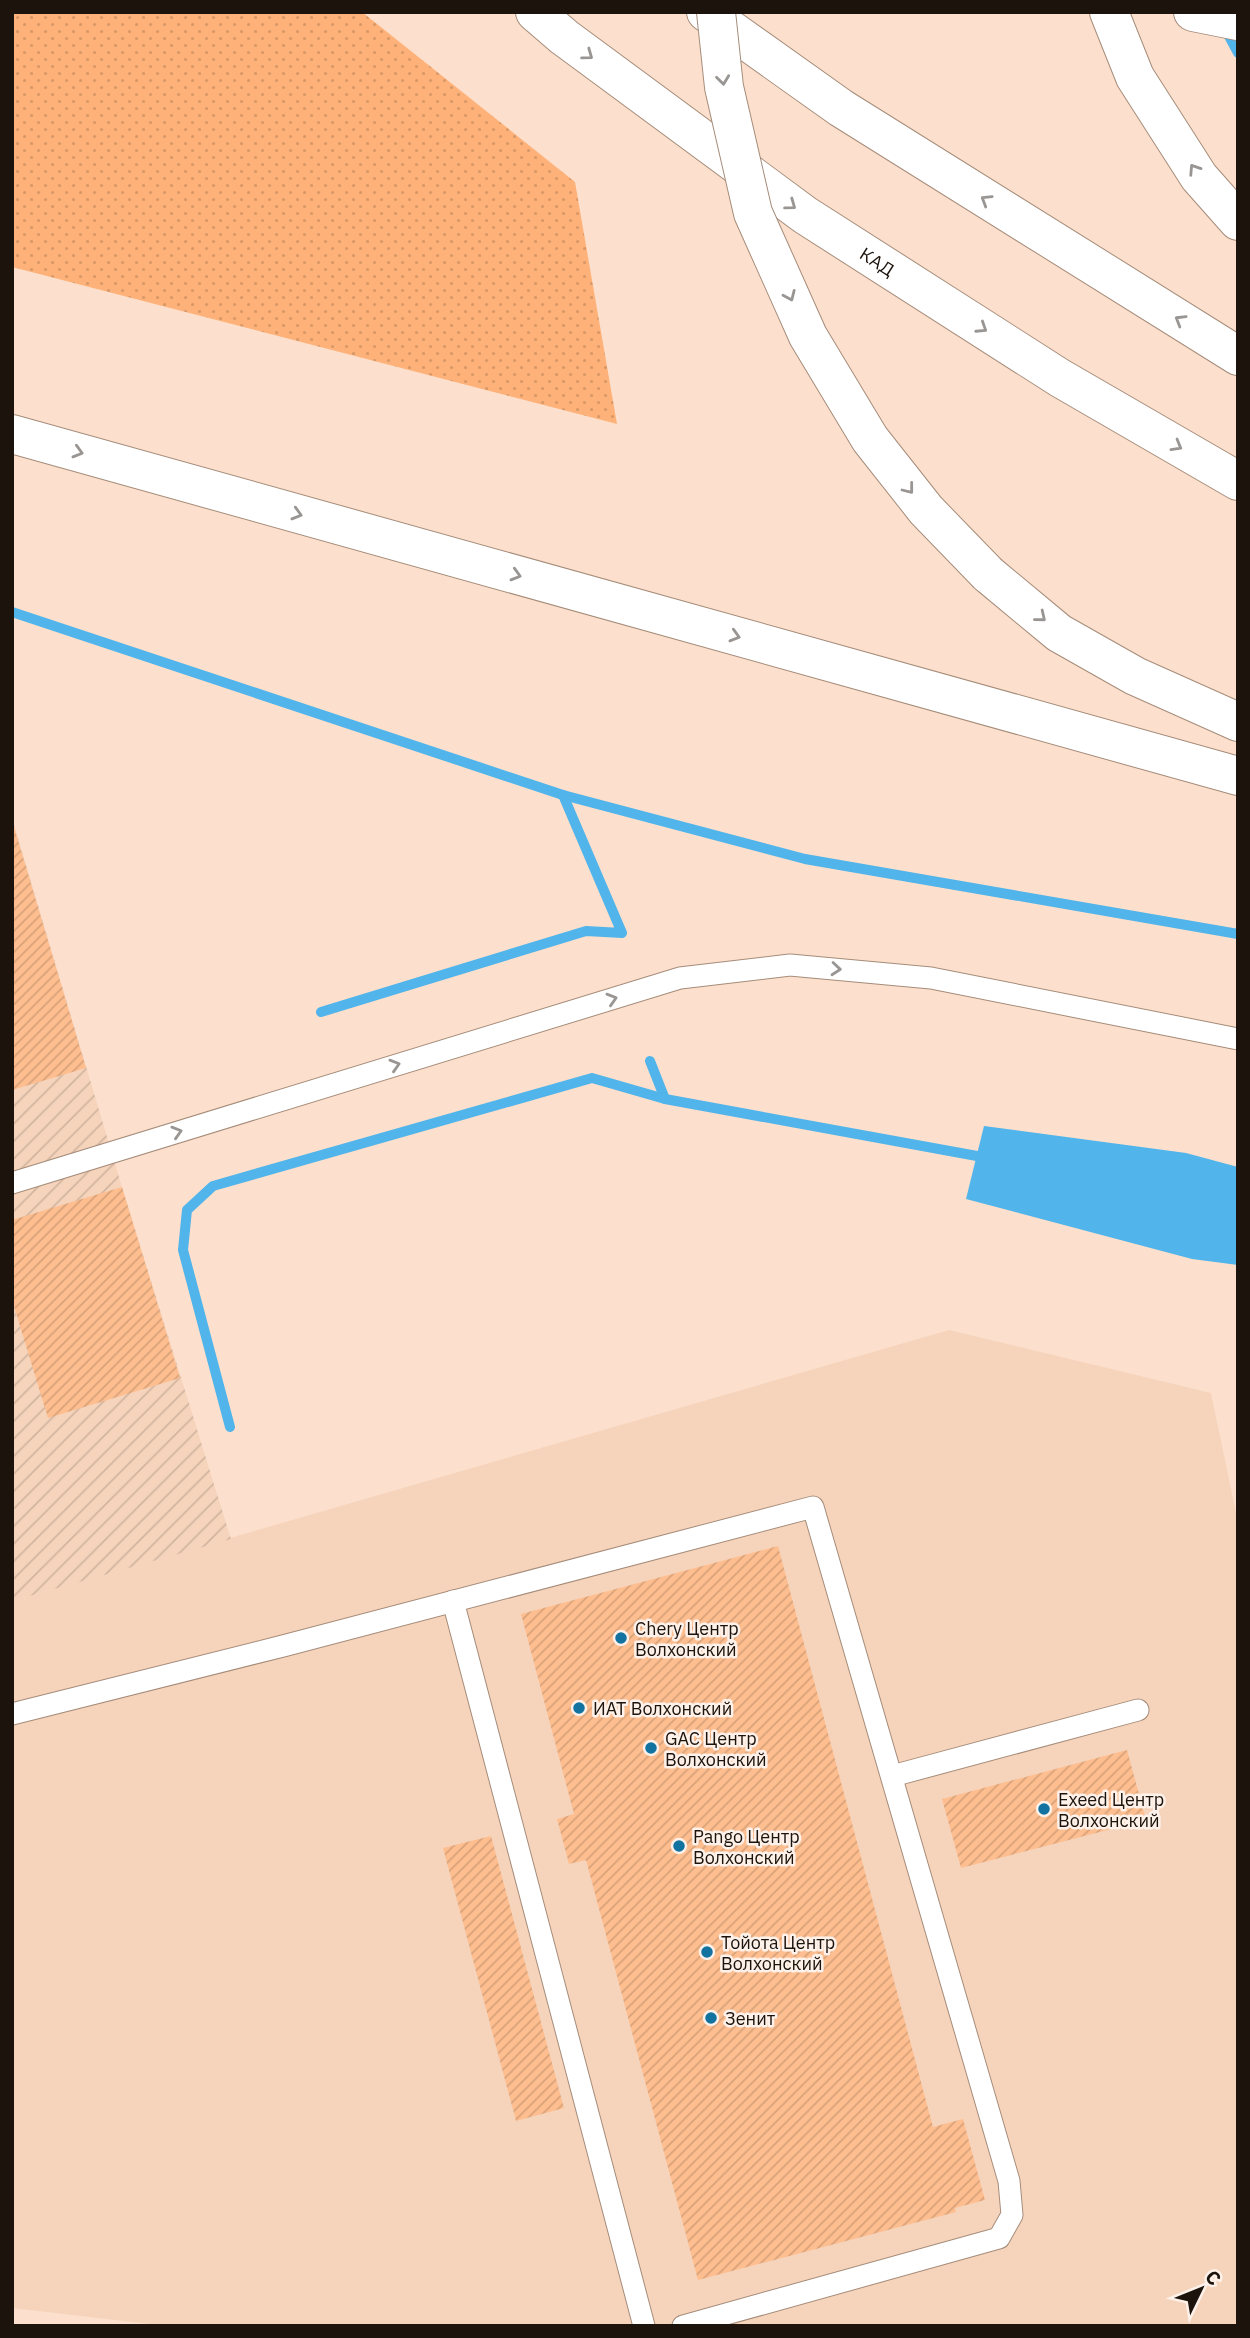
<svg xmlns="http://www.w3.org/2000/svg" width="1250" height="2338" font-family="'IBM Plex Sans',sans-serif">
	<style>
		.built { fill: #f6d4bc }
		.industrial { fill: url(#industrial-furrows) }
		.grass { fill: url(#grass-dots) }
		.water { fill: #51b4ea }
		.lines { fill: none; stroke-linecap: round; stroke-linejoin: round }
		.stream { stroke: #51b4ea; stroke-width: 10 }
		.building { fill: url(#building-hatch) }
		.service-casing { stroke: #a58c7a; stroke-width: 23 }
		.minor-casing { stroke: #a58c7a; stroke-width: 40 }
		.primary-casing { stroke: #a58c7a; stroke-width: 40 }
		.trunk-casing { stroke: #a58c7a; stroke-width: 40 }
		.motorway-casing { stroke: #a58c7a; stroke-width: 40 }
		.service { stroke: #fff; stroke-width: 21 }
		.minor { stroke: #fff; stroke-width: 38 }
		.primary { stroke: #fff; stroke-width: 38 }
		.trunk { stroke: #fff; stroke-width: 38 }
		.motorway { stroke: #fff; stroke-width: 38 }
		.primary-bridge-casing { stroke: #a58c7a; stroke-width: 40; stroke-linecap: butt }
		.primary-bridge { stroke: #fff; stroke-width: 38 }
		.oneway { stroke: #999592 }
		.poi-dot { fill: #1273a0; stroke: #fdf1ea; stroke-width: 2.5 }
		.labels { text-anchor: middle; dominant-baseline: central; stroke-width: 5; stroke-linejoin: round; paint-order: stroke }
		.street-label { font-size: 18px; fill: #1c130c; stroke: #fdf1ea }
		.poi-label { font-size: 18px; fill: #1c130c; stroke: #fdf1ea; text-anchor: start }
	</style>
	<defs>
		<pattern id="industrial-furrows" width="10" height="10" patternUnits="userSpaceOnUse" patternTransform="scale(1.75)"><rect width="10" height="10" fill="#f6d4bc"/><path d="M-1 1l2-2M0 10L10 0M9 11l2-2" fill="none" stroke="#d2b5a0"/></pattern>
		<pattern id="grass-dots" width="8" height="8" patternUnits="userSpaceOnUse" patternTransform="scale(1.75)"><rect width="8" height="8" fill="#feb279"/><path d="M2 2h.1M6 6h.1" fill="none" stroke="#d99867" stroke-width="1.8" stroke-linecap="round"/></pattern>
		<pattern id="building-hatch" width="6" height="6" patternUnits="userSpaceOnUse" patternTransform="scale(1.75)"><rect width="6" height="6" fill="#febe8f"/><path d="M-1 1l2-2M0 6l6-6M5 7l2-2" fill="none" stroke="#d9a27a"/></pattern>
	</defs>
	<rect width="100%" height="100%" fill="#fce0cd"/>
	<polygon class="built" points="949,1330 1211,1393 1238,1522 1238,2326 166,2326 12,2308 12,1601"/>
	<polygon class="industrial" points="12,818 122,1187 231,1539 12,1601"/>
	<polygon class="grass" points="12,12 362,12 575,182 617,424 12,267"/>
	<polygon class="water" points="984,1126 1186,1153 1238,1167 1238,1265 1192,1259 966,1199"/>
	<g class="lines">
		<g class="stream">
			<polyline points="1224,27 1238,53"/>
			<polyline points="12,612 563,795 805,859 1238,934"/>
			<polyline points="321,1012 586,931 622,933 563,795"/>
			<polyline points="650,1061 665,1099 977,1156"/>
			<polyline points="230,1427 183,1250 187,1210 213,1186 592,1078 665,1099"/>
		</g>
	</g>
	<g class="building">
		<polygon points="12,820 86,1068 12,1090"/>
		<polygon points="122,1187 180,1378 48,1418 12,1300 12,1220"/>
		<polygon points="778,1546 933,2127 963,2119 985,2200 955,2208 956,2212 698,2280 586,1860 569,1864 557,1819 574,1814 521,1614"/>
		<polygon points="1127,1750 1146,1820 961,1868 942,1799"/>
		<polygon points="491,1836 564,2108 516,2121 443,1848"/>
	</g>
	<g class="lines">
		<defs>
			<g id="service">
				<polyline points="12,1183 680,978 790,965 931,978 1238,1039"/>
				<polyline points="453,1601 644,2326"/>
				<polyline points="12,1714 283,1646 813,1507 1009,2181 1012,2215 999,2238 683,2326"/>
				<polyline points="892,1776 1138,1710"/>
			</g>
			<polyline id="minor" points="1193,12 1238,21"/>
			<g id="primary">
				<polyline points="1109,12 1135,77 1199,177 1238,221"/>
				<polyline points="988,574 1059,633 1135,676 1238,722"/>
			</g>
			<polyline id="trunk" points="12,434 1238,776"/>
			<g id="motorway">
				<path id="s1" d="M535 12 564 37 805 215 1060 378 1238 481"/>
				<polyline points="706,12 841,108 1238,356"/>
			</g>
		</defs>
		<use href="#service" class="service-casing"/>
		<use href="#minor" class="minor-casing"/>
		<use href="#primary" class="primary-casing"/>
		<use href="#trunk" class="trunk-casing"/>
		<use href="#motorway" class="motorway-casing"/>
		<use href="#service" class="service"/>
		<use href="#minor" class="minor"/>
		<use href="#primary" class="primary"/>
		<use href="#trunk" class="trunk"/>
		<use href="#motorway" class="motorway"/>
		<defs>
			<polyline id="primary-bridge" points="716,12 724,87 753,213 808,336 870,439 926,510 988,574"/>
		</defs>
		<use href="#primary-bridge" class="primary-bridge-casing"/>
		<use href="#primary-bridge" class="primary-bridge"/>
	</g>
	<defs><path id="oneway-chevron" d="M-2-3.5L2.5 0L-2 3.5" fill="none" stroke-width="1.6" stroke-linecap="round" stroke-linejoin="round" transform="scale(1.75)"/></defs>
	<g class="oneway">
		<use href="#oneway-chevron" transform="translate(588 55) rotate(36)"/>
		<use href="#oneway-chevron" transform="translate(723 80) rotate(83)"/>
		<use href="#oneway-chevron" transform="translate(1194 169) rotate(-123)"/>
		<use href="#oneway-chevron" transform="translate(986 200) rotate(-148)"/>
		<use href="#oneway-chevron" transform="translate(791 205) rotate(36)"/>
		<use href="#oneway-chevron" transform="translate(790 296) rotate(66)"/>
		<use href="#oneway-chevron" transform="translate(1180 320) rotate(-149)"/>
		<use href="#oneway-chevron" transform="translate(982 328) rotate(33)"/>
		<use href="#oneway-chevron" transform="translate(1177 446) rotate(30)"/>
		<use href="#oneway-chevron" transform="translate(78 452) rotate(16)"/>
		<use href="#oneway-chevron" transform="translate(909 489) rotate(52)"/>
		<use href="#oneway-chevron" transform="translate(297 514) rotate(16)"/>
		<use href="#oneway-chevron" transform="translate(516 575) rotate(16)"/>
		<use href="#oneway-chevron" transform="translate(1041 617) rotate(39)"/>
		<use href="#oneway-chevron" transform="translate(735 636) rotate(16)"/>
		<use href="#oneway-chevron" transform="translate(836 969) rotate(5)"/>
		<use href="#oneway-chevron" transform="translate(612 999) rotate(-17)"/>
		<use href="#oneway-chevron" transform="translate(395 1065) rotate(-17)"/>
		<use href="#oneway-chevron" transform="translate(177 1132) rotate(-17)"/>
	</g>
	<g class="poi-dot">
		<circle cx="621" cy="1638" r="7"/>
		<circle cx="579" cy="1708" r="7"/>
		<circle cx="651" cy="1748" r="7"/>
		<circle cx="1044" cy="1809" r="7"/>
		<circle cx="679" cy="1846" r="7"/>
		<circle cx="707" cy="1952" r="7"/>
		<circle cx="711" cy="2018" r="7"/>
	</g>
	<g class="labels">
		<g class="street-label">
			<text stroke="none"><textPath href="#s1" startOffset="424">КАД</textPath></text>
		</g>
		<g class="poi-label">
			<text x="635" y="1628">Chery Центр<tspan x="635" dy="21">Волхонский</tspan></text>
			<text x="593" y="1708">ИАТ Волхонский</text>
			<text x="665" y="1738">GAC Центр<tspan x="665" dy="21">Волхонский</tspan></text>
			<text x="1058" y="1799">Exeed Центр<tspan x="1058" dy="21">Волхонский</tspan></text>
			<text x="693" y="1836">Pango Центр<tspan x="693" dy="21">Волхонский</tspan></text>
			<text x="721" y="1942">Тойота Центр<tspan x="721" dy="21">Волхонский</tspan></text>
			<text x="725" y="2018">Зенит</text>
		</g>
	</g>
	<rect width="1250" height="2338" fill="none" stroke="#1c130c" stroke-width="28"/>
	<g transform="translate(1201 2289) rotate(47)" stroke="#fdf1ea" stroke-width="5" paint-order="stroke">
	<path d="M0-5L12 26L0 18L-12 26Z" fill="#1c130c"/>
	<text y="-10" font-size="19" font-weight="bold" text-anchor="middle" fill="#1c130c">С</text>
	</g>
</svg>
